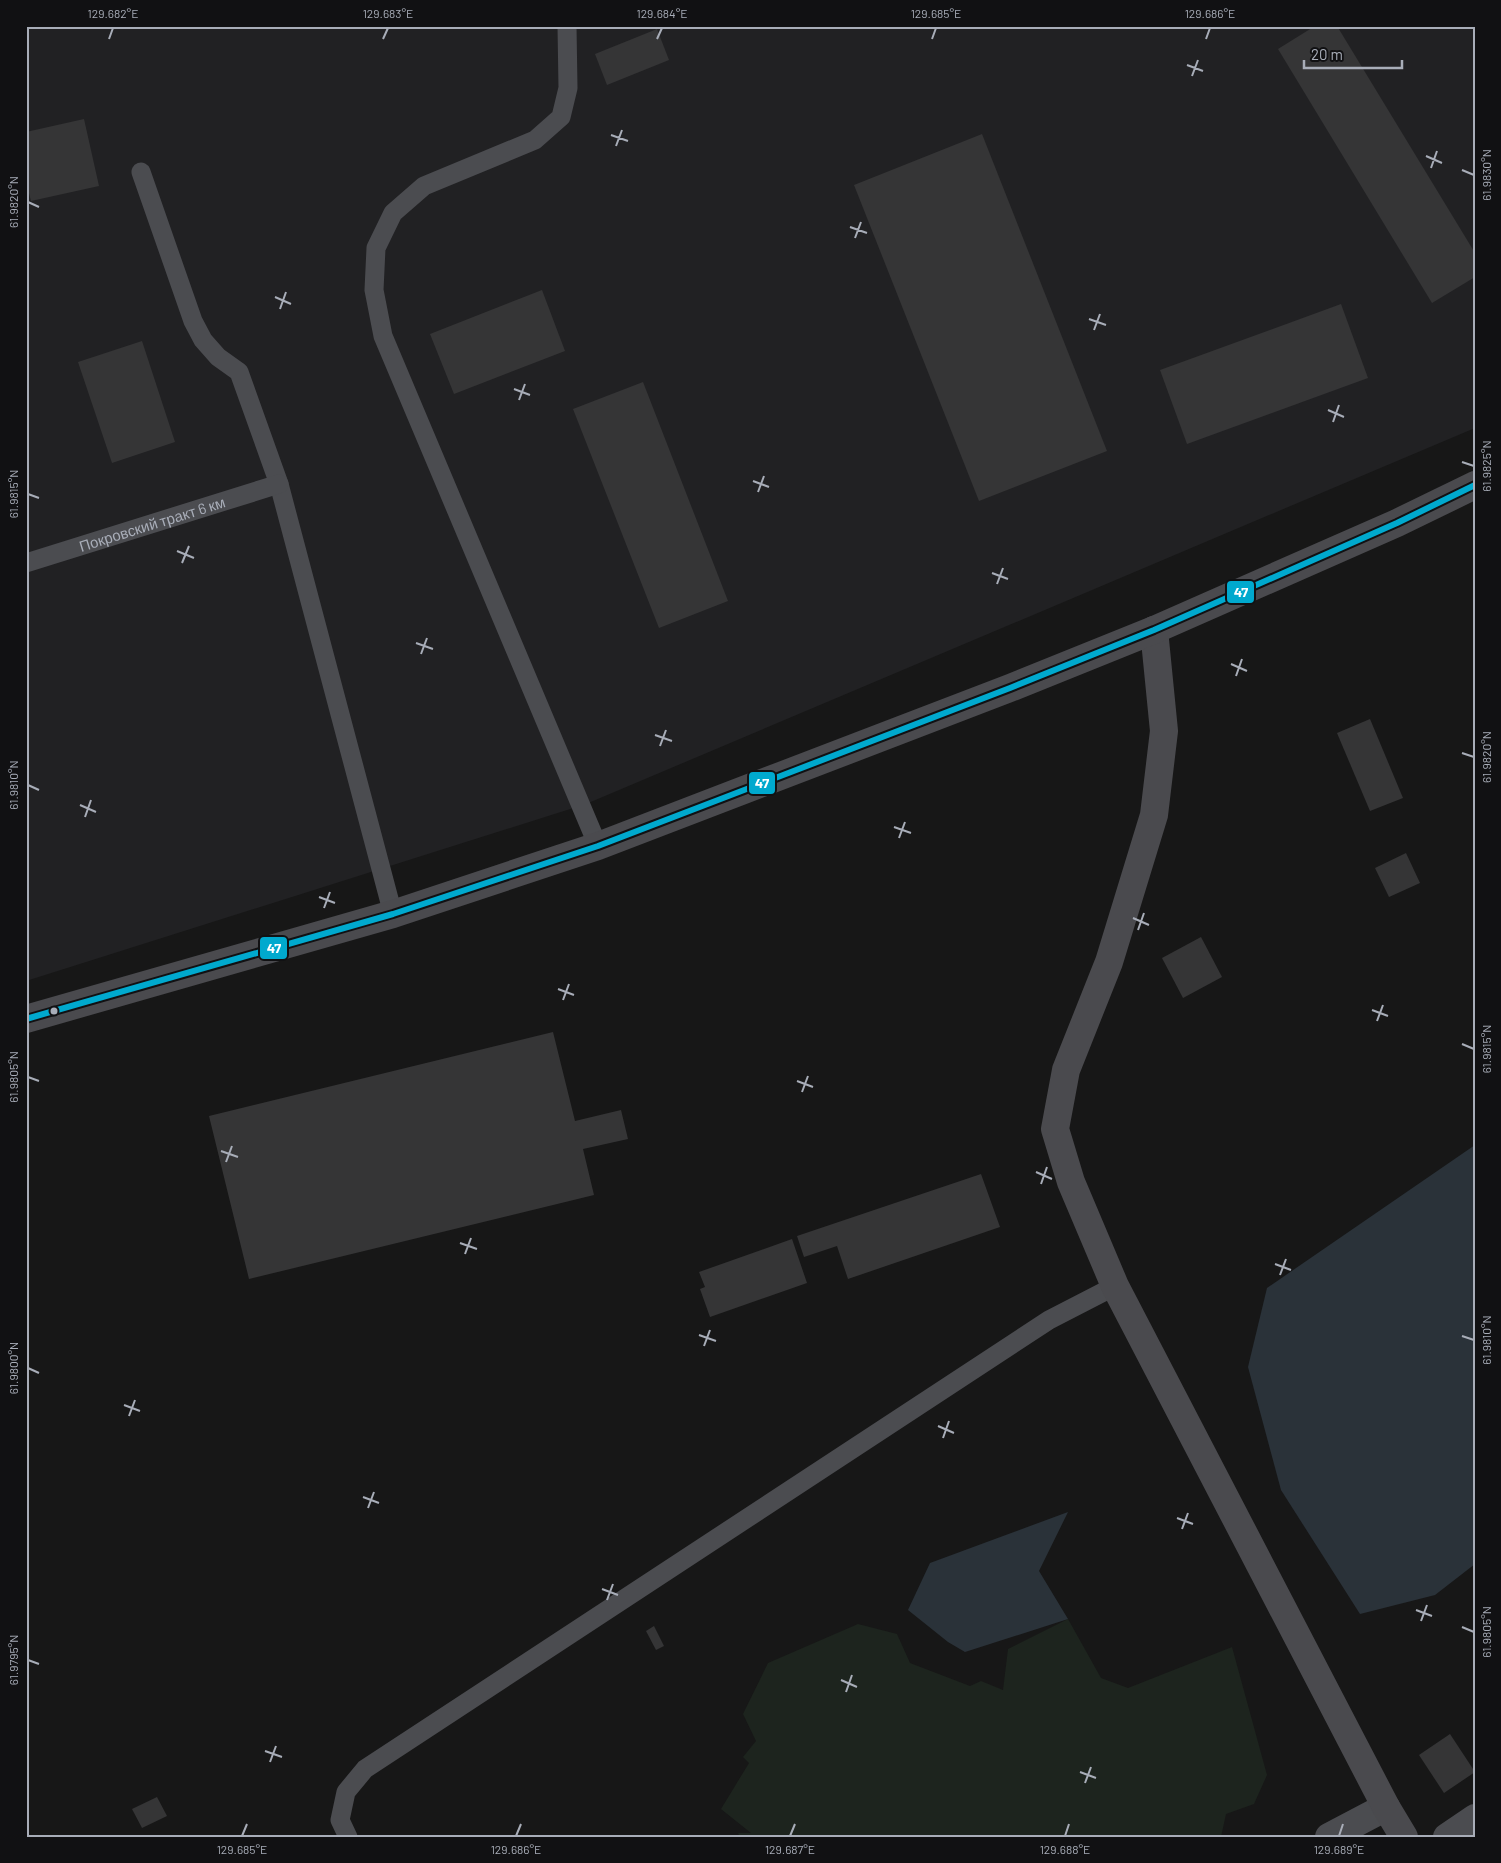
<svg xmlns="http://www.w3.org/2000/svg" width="1501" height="1863" font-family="Barlow,sans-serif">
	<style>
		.built { fill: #212123 }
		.green { fill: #1d241e }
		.water { fill: #2a3239 }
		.building { fill: #353536 }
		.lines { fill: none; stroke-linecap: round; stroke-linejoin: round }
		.lane { stroke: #4b4c50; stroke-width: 19 }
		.street { stroke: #4b4c50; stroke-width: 28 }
		.secondary { stroke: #4a4a4e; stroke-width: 28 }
		.bus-1-casing { stroke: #111113; stroke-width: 10 }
		.bus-1 { stroke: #00a9ce; stroke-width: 6 }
		.ticks { fill: none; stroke: #a8adb8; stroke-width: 2 }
		.bus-dot { fill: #a8adb8; stroke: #111113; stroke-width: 2 }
		.labels { text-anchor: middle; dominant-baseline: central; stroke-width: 5; stroke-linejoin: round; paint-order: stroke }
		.street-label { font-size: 15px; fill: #a8adb8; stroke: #111113 }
		.line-badge { stroke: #111113; stroke-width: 2 }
		.badge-label { font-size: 14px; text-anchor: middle; font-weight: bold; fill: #fff }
		.neatline { fill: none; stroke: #a8adb8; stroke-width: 2 }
		.ticks-label { font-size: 12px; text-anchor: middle; fill: #a8adb8 }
	</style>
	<rect width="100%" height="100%" fill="#171717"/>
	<polygon class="built" points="26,26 1475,26 1475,428 586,804 26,981"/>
	<polygon class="green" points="1068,1619 1101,1678 1128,1688 1232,1647 1267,1775 1254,1804 1226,1814 1221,1837 740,1837 738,1833 751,1833 721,1809 749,1763 743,1757 756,1741 743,1714 768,1663 858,1624 897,1634 910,1663 970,1686 981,1681 1003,1690 1008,1649"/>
	<g class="water">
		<polygon points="1475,1145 1475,1564 1435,1595 1360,1614 1281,1490 1248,1367 1267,1288"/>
		<polygon points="1068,1512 1039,1571 1068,1619 965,1652 948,1642 908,1610 930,1563"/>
	</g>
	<g class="building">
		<polygon points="1315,26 1337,26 1475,253 1475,277 1432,303 1278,49"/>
		<polygon points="657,29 669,60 607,85 595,54"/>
		<polygon points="84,119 99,186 31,201 26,182 26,132"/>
		<polygon points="982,134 1107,451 979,501 854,185"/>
		<polygon points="542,290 565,351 454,394 430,334"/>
		<polygon points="1341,304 1368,378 1187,444 1160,370"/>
		<polygon points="142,341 175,442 112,463 78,362"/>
		<polygon points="643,382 728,601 659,628 573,409"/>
		<polygon points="1370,719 1403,798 1370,811 1337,733"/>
		<polygon points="1406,853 1420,883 1389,897 1375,868"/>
		<polygon points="1201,937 1222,977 1183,998 1162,958"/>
		<polygon points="553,1032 575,1121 621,1110 628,1139 583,1149 594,1195 249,1279 209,1116"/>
		<polygon points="981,1174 1000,1227 848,1279 837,1246 804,1257 797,1236"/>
		<polygon points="792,1239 807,1283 710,1317 700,1289 705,1287 699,1272"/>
		<polygon points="654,1626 664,1646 656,1650 646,1631"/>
		<polygon points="1450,1734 1475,1772 1444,1793 1419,1755"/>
		<polygon points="157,1797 167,1816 142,1828 132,1809"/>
	</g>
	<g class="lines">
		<g class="lane">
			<polyline points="567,26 568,88 561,117 535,140 424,186 393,213 376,248 374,290 383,336 598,846"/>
			<polyline points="141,172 193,321 203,340 218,357 239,372 279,484 393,914"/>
			<path id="s1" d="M26 563 279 484"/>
			<polyline points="348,1837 340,1820 346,1792 365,1769 1049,1320 1115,1286"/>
		</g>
		<g class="street">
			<polyline points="1329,1837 1386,1807"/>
			<polyline points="1447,1837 1475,1818"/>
		</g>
		<g class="secondary">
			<polyline points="1154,630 1164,731 1154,815 1109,962 1066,1070 1055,1129 1071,1182 1115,1286 1386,1807 1404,1837"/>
			<polyline points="26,1019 393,914 598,846 1010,688 1154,630 1397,523 1475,485"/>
		</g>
		<defs>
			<polyline id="bus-1" points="26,1019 393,914 598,846 1010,688 1154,630 1397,523 1475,485"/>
		</defs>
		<use href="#bus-1" class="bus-1-casing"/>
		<use href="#bus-1" class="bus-1"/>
	</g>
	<path class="ticks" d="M109 39 113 28M383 39 388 28M657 39 662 28M932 39 936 28M1206 39 1210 28M1187 65 1203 71M1192 76 1198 60M611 135 628 141M616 146 622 130M1426 156 1442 163M1431 168 1437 151M1462 170 1474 175M28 202 39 207M850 227 867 233M855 238 861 222M275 297 291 304M280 309 286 292M1089 319 1106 325M1094 330 1100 314M514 389 530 395M519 400 525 384M1328 410 1344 417M1333 422 1339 405M1462 462 1474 466M753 481 769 487M758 492 764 476M28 494 39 498M177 551 194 558M182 563 189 546M992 573 1008 579M997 584 1003 568M416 643 433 649M421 654 427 638M1231 664 1247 671M1236 676 1242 659M655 735 672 741M660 746 666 730M1462 753 1474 757M28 785 39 790M80 805 96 812M85 817 91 800M894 827 911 833M899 838 905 822M319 897 335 903M324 908 330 892M1133 918 1149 925M1138 930 1144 913M558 989 574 995M563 1000 569 984M1372 1010 1388 1016M1377 1021 1383 1005M1462 1044 1474 1049M28 1077 39 1081M797 1081 813 1087M802 1092 808 1076M221 1151 238 1157M226 1162 232 1146M1036 1172 1052 1179M1041 1184 1047 1167M460 1243 477 1249M465 1254 471 1238M1275 1264 1291 1270M1280 1275 1286 1259M699 1335 716 1341M1462 1336 1474 1340M704 1346 710 1330M28 1368 39 1373M124 1405 140 1411M129 1416 135 1400M938 1426 954 1433M943 1438 949 1421M363 1497 379 1503M368 1508 374 1492M1177 1518 1193 1524M1182 1529 1188 1513M602 1589 618 1595M607 1600 613 1584M1416 1610 1432 1616M1421 1621 1427 1605M1462 1627 1474 1632M28 1660 39 1664M841 1680 857 1687M846 1692 852 1675M265 1751 282 1757M270 1762 276 1746M1080 1772 1096 1778M1085 1783 1091 1767M242 1836 247 1824M516 1836 521 1824M790 1836 795 1824M1065 1836 1069 1824M1339 1836 1343 1824"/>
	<circle class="bus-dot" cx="54" cy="1011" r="4.5"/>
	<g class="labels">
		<g class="street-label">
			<text stroke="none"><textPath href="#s1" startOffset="132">Покровский тракт 6 км</textPath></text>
		</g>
	</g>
	<g class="line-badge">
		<rect x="1226" y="580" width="29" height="24" rx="5" fill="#00a9ce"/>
		<rect x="748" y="771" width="28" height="24" rx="5" fill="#00a9ce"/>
		<rect x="259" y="936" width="29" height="24" rx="5" fill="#00a9ce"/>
	</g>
	<g class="badge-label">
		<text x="1241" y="597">47</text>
		<text x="762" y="788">47</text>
		<text x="274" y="953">47</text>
	</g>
	<rect width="1501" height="1863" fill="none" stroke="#111113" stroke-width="55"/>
	<path d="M1304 60v8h98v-8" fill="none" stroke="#a8adb8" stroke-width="2.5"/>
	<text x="1311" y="60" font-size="15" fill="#a8adb8" stroke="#111113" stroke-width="4" paint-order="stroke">20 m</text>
	<rect x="28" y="28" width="1446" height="1808" class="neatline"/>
	<g class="ticks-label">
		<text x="113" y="18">129.682°E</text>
		<text x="388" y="18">129.683°E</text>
		<text x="662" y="18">129.684°E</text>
		<text x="936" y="18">129.685°E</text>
		<text x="1210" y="18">129.686°E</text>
		<text transform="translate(1487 175) rotate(-90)" y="4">61.9830°N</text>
		<text transform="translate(14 202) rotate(-90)" y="4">61.9820°N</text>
		<text transform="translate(1487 466) rotate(-90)" y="4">61.9825°N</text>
		<text transform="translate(14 494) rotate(-90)" y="4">61.9815°N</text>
		<text transform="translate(1487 757) rotate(-90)" y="4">61.9820°N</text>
		<text transform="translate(14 785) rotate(-90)" y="4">61.9810°N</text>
		<text transform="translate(1487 1049) rotate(-90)" y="4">61.9815°N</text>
		<text transform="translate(14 1077) rotate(-90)" y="4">61.9805°N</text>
		<text transform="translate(1487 1340) rotate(-90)" y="4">61.9810°N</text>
		<text transform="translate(14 1368) rotate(-90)" y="4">61.9800°N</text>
		<text transform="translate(1487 1632) rotate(-90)" y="4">61.9805°N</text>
		<text transform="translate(14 1660) rotate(-90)" y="4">61.9795°N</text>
		<text x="242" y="1854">129.685°E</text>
		<text x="516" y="1854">129.686°E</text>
		<text x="790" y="1854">129.687°E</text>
		<text x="1065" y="1854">129.688°E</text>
		<text x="1339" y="1854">129.689°E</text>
	</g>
</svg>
